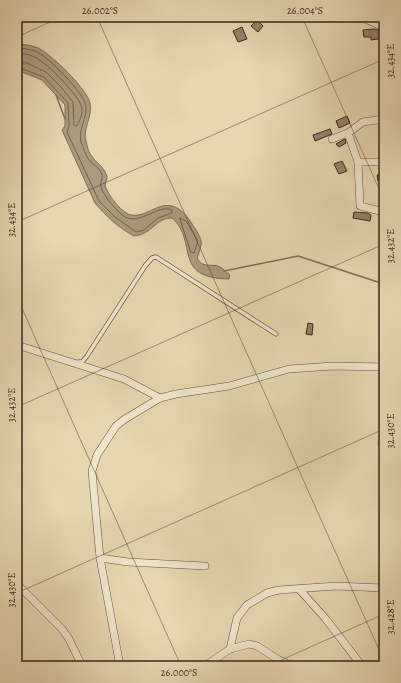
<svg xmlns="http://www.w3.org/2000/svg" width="401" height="683" font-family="Alegreya,serif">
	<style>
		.water { fill: #aa9b7e; stroke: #7c6d56 }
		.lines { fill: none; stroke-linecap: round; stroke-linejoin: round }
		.shore { stroke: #70614c; stroke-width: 1 }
		.stream { stroke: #7c6d56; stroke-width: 1.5 }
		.building { fill: #928369; stroke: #36271b }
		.lane-casing { stroke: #625340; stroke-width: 5 }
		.street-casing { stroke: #625340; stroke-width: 8 }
		.lane { stroke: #efe5cc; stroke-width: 3.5 }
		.street { stroke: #efe5cc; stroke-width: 7 }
		.ticks { fill: none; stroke: #36271b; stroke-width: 1; stroke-opacity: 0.45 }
		.neatline { fill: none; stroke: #36271b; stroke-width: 1.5 }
		.ticks-label { font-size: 10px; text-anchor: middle; fill: #36271b }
	</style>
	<rect width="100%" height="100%" fill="#e6d7b1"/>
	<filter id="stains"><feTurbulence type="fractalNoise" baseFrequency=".005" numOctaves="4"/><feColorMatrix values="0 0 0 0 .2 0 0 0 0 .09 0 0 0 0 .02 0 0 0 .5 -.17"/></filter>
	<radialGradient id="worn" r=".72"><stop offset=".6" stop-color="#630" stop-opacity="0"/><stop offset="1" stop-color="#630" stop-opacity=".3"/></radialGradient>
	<path class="water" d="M17 43C23 45 32 45 38 48 51 54 87 89 90 103 93 117 82 129 86 141 87 146 89 154 93 158 98 164 105 168 107 177 107 180 105 183 105 186 109 195 118 209 128 214 150 223 167 182 194 227 203 241 203 242 197 258 202 268 210 264 218 266 223 268 226 272 230 275L229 279C171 278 199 242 172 218 156 217 152 235 134 236 119 228 106 216 95 203L62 130 65 126V105L42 80 17 70Z"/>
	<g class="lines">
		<g class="shore">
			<path d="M17 47C23 49 30 49 35 51 47 55 85 94 86 106 87 118 78 130 81 142 83 147 86 157 90 161 95 166 103 170 102 178 102 181 100 183 101 187 103 195 118 213 125 217 142 225 156 204 172 210V213L158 218 144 230 136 232 115 217 99 201 67 132 69 126 68 103 44 77 17 67"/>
			<path d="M17 53C22 54 28 54 32 56 44 59 76 93 81 105 84 112 80 120 77 126L74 125 73 102 60 86 46 72 27 63 17 62"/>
			<polygon points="180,218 186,221 198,241 194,253 191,252"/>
		</g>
		<g class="stream">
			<polyline points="56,95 65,119"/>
			<polyline points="224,271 298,256 384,284"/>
		</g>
	</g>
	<g class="building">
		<polygon points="257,20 263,26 258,32 251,26"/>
		<polygon points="242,27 247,39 238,42 233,31"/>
		<polygon points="375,29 384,32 384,38 371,40 371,37 364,37 363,30"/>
		<polygon points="347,116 350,123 339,128 336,121"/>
		<polygon points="330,129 332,134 315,141 313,135"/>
		<polygon points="345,139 346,143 339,147 336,144"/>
		<polygon points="342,161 347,171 339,174 334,164"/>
		<polygon points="384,173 384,180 378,181 377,175"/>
		<polygon points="354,212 368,213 371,215 370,221 353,218"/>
		<polygon points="308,323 313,324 312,335 306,334"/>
	</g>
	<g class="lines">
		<defs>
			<polyline id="lane" points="78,362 82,362 87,356 145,266 152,258 156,257 276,334"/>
			<g id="street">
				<polyline points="361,17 384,27"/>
				<polyline points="348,133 358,162 360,206 384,212"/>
				<polyline points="332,139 348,133 363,122 384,119"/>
				<polyline points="358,162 384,162"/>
				<polyline points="17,345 124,379 160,398"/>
				<polyline points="382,443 384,445"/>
				<polyline points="100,558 128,562 205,566"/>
				<polyline points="17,584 62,629 69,639 82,666"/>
				<polyline points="299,589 325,618 362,666"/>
				<polyline points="230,649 237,618 247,605 267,593 279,590 336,586 384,588"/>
				<polyline points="120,666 100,558 92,471 97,455 116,426 125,419 160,398 176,394 229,386 289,369 333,366 384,367"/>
				<polyline points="205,666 230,649 249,644 257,646 279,660 292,666"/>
			</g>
		</defs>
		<use href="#lane" class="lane-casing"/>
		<use href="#street" class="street-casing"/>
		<use href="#lane" class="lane"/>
		<use href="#street" class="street"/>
	</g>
	<path class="ticks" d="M97 17 384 661M302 17 384 200M17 37 61 17M17 222 384 59M17 297 181 666M17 407 384 244M17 593 384 429M268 666 384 614"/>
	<rect width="401" height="683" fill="none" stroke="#e6d7b1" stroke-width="44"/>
	<rect x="22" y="22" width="357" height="639" class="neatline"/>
	<g class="ticks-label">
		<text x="100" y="14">26.002°S</text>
		<text x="305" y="14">26.004°S</text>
		<text transform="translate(390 61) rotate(-90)" y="4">32.434°E</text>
		<text transform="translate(11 220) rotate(-90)" y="4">32.434°E</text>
		<text transform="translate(390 246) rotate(-90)" y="4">32.432°E</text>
		<text transform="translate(11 405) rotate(-90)" y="4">32.432°E</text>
		<text transform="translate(390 431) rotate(-90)" y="4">32.430°E</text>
		<text transform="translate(11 590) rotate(-90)" y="4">32.430°E</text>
		<text transform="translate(390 617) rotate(-90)" y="4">32.428°E</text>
		<text x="179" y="676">26.000°S</text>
	</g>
	<rect width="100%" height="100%" filter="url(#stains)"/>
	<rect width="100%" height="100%" fill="url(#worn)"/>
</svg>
